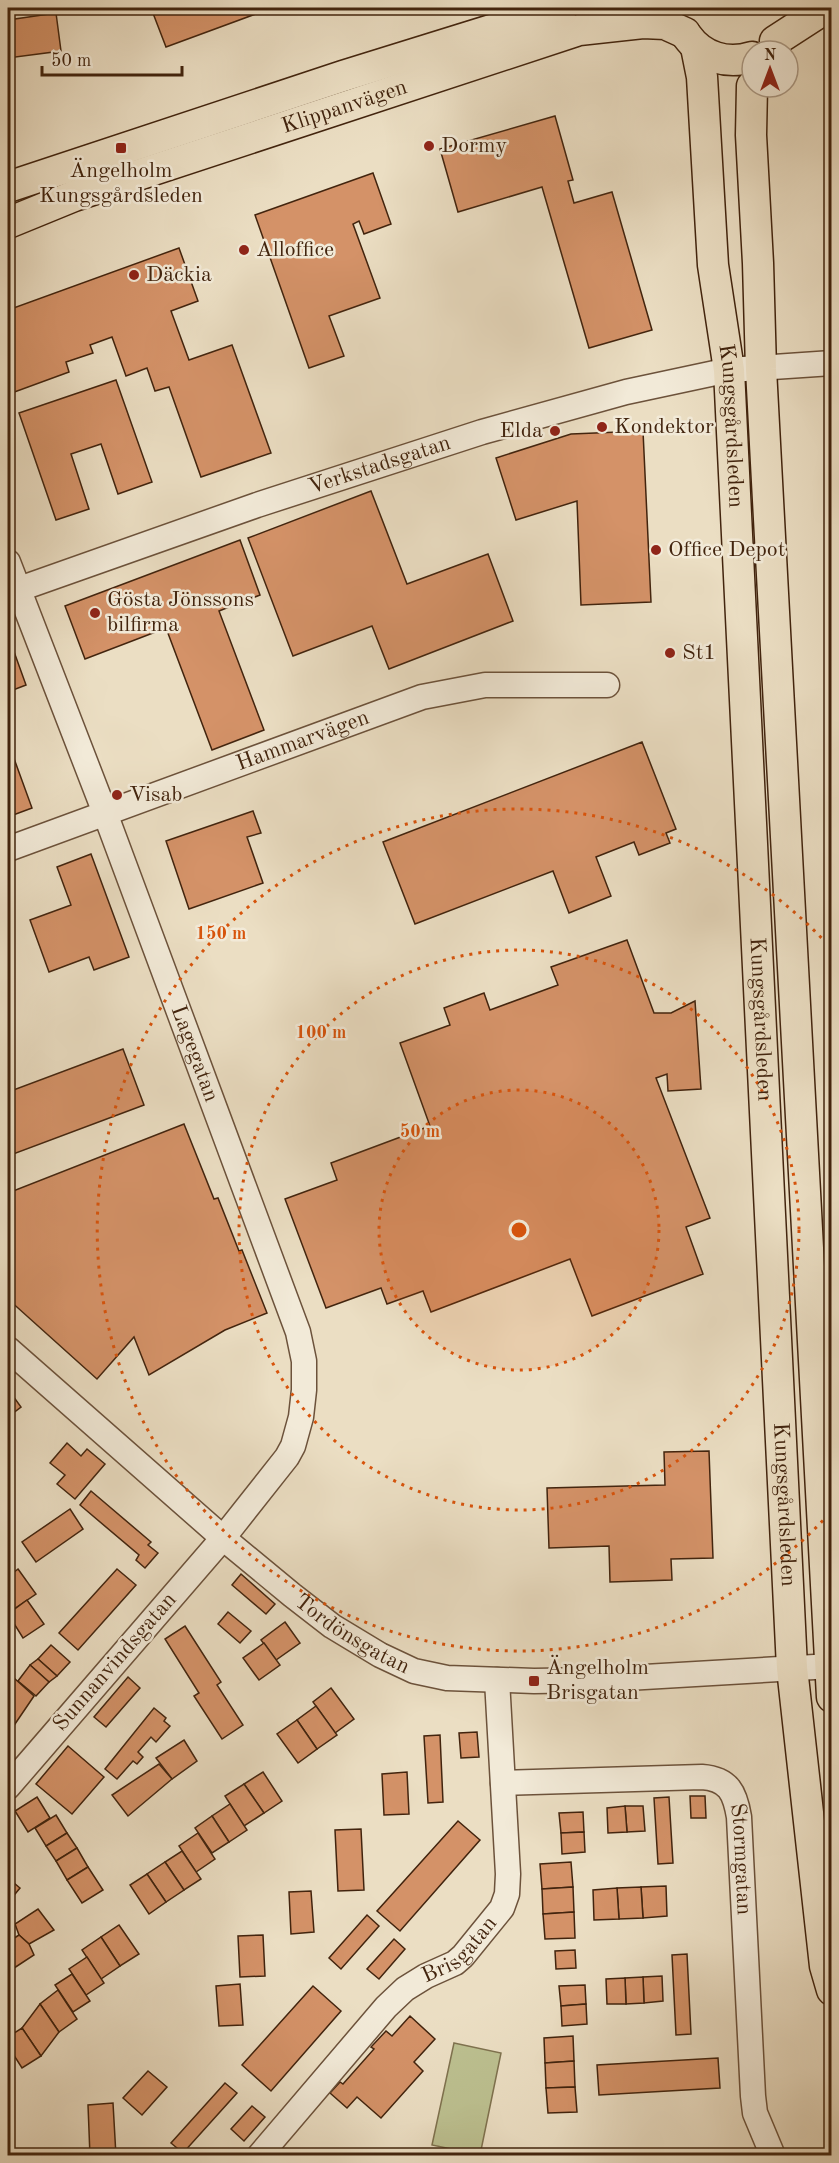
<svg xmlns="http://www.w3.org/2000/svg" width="839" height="2163" font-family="'Old Standard TT',serif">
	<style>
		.green { fill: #bcc090; stroke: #7f724f; stroke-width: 1.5 }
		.building { fill: #d49268; stroke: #42240e; stroke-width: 1.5 }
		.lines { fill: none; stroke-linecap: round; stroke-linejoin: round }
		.minor-casing { stroke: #6c523b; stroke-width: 27 }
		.major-casing { stroke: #42240e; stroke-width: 33 }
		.minor { stroke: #f2ead8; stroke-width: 24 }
		.major { stroke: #ebdec3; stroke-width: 30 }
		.ring { fill: none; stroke: #d7540c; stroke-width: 3; stroke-dasharray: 3 6 }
		.poi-dot { fill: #8f2418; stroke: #f2ead8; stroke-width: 2 }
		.labels { text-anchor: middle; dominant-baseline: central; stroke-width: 5; stroke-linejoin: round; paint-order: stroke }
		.street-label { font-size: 22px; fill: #42240e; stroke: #f2ead8 }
		.poi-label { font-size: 22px; fill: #42240e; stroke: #f2ead8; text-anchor: start }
		.centre { fill: #d7540c; stroke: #f2ead8; stroke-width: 3 }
		.ring-label { font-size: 18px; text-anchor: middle; font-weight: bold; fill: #d7540c; stroke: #f2ead8; stroke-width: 5; stroke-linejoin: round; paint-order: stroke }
	</style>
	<rect width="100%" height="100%" fill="#ebdec3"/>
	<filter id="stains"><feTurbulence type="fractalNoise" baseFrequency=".00333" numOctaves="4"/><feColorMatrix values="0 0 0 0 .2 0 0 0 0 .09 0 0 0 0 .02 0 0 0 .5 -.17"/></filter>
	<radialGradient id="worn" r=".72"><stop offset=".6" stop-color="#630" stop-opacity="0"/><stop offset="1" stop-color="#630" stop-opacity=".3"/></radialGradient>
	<polygon class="green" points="454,2043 501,2053 480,2155 432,2145"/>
	<g class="building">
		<polygon points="151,8 272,8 166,47"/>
		<polygon points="56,13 61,51 8,58 8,20"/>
		<polygon points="555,116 573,180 568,181 574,203 612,192 652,330 589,348 542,187 458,212 440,149"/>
		<polygon points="373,173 391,224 364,234 359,221 353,224 380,298 329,316 344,356 309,368 255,215"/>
		<polygon points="179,248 198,301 171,311 189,360 232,345 271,453 201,477 169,387 155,391 147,368 126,376 112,337 90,345 93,353 66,362 69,372 9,394 8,389 8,310"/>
		<polygon points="116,380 152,482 118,494 101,444 71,454 89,509 56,520 19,413"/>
		<polygon points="826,385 832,385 832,421 827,421"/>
		<polygon points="643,431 651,602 581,605 577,501 516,520 496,458 571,434"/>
		<polygon points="371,491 407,584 488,554 513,621 389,669 372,626 293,656 248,538"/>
		<polygon points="240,540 260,595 219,611 264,730 212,750 166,628 85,659 65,606"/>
		<polygon points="8,635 26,685 8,692"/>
		<polygon points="8,742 32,808 8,817"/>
		<polygon points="642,742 676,829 666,833 670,843 639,855 634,842 596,857 611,896 569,913 553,871 415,924 383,842"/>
		<polygon points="253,811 261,833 247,837 263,883 189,909 166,841"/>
		<polygon points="91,854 129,957 94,970 89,957 49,972 30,920 71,905 57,867"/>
		<polygon points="627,940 654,1013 671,1013 695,1001 701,1089 668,1091 667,1074 656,1078 710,1218 686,1227 703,1274 592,1316 570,1259 431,1312 423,1291 387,1304 381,1288 326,1308 285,1199 337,1180 331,1163 430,1126 400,1043 450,1025 444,1008 484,993 490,1010 558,985 551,967"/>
		<polygon points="123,1049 144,1105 8,1156 8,1092"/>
		<polygon points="184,1124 214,1199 218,1198 239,1251 242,1250 267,1313 225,1330 149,1375 134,1337 97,1379 8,1299 8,1193"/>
		<polygon points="8,1389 21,1407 8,1417"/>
		<polygon points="67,1443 81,1456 87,1449 105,1464 75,1499 57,1484 65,1475 50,1463"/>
		<polygon points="709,1451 713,1558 671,1559 672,1580 610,1582 609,1546 549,1548 547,1488 665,1485 664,1452"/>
		<polygon points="91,1491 151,1542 148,1545 158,1553 145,1568 136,1560 139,1555 80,1505"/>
		<polygon points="70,1509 83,1529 36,1562 22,1542"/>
		<polygon points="18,1569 36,1594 14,1609 8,1600 8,1577"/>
		<polygon points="117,1569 136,1585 78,1650 59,1633"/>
		<polygon points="241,1574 275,1604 266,1614 232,1585"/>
		<polygon points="27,1600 44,1624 23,1638 8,1614"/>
		<polygon points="228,1612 251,1631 240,1643 218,1624"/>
		<polygon points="285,1622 300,1643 276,1660 261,1640"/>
		<polygon points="185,1626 221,1682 217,1685 243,1725 222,1739 194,1696 199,1693 165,1639"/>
		<polygon points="264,1643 280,1665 259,1680 243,1658"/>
		<polygon points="51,1645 70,1662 57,1676 38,1659"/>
		<polygon points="38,1659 57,1676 49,1682 30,1665"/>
		<polygon points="30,1665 49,1682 36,1696 18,1681"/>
		<polygon points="128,1677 140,1688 106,1727 94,1717"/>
		<polygon points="14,1678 34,1696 15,1724 8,1717 8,1688"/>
		<polygon points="331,1688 354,1719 335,1733 313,1702"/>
		<polygon points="316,1706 337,1735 317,1749 297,1720"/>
		<polygon points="154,1708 166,1718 164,1721 170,1726 156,1742 151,1737 138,1752 143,1757 137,1764 133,1761 117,1779 105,1769"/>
		<polygon points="297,1720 317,1749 298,1763 277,1734"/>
		<polygon points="477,1732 479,1757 461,1758 459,1733"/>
		<polygon points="440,1735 443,1802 428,1803 424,1736"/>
		<polygon points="184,1740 197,1761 172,1779 156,1758"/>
		<polygon points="68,1746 104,1777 72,1814 36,1784"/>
		<polygon points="159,1764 172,1779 128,1816 112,1795"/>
		<polygon points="263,1772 282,1801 264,1813 244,1784"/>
		<polygon points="407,1772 409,1814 384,1815 382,1774"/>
		<polygon points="244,1784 264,1813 244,1826 225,1796"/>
		<polygon points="690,1796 705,1796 706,1818 691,1818"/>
		<polygon points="37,1797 50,1818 28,1832 15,1811"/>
		<polygon points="669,1797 673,1863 658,1864 654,1798"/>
		<polygon points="230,1804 247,1830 229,1842 212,1816"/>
		<polygon points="625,1806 643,1806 645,1831 627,1832"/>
		<polygon points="625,1806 627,1832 608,1833 607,1808"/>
		<polygon points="583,1812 584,1832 561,1833 559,1813"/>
		<polygon points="56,1815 67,1833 46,1846 35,1828"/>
		<polygon points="212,1816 229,1842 212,1853 195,1828"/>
		<polygon points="458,1821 480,1840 400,1931 377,1911"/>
		<polygon points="361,1829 364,1890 338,1891 335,1830"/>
		<polygon points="584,1832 585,1852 562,1854 561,1833"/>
		<polygon points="67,1833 77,1848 56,1861 46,1846"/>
		<polygon points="198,1833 215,1859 196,1872 179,1846"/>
		<polygon points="77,1848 88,1867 67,1880 56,1861"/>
		<polygon points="182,1851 201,1879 184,1890 165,1862"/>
		<polygon points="165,1862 184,1890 166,1902 147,1874"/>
		<polygon points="571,1862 573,1887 542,1889 540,1864"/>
		<polygon points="88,1867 103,1890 82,1903 67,1880"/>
		<polygon points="147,1874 166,1902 149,1914 130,1885"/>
		<polygon points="8,1878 20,1888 11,1899 8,1896"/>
		<polygon points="666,1886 667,1916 643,1918 641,1887"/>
		<polygon points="573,1887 574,1912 543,1914 542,1889"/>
		<polygon points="641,1887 643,1918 619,1919 617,1888"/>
		<polygon points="617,1888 619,1919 594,1920 593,1890"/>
		<polygon points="311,1891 314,1932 291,1934 289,1892"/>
		<polygon points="38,1909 54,1930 29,1944 19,1935 15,1924"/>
		<polygon points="574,1912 575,1938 545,1939 543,1914"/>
		<polygon points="367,1915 379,1926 341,1969 329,1958"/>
		<polygon points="119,1925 139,1954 120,1966 101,1937"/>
		<polygon points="19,1935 29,1944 34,1955 8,1972 8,1942"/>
		<polygon points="263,1935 265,1976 240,1977 238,1936"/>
		<polygon points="101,1937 120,1966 101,1979 82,1950"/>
		<polygon points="394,1939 405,1949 379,1979 367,1969"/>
		<polygon points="575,1950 576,1968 556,1969 555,1951"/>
		<polygon points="687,1954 691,2034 676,2035 672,1955"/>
		<polygon points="87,1957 104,1983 86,1995 69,1969"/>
		<polygon points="72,1974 90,2001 73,2012 55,1985"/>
		<polygon points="662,1976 663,2001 644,2003 643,1977"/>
		<polygon points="643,1977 644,2003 626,2004 625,1978"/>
		<polygon points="625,1978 626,2004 607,2004 606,1979"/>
		<polygon points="240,1984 243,2025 219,2026 216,1986"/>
		<polygon points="585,1985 586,2004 561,2006 559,1986"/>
		<polygon points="313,1986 341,2011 271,2091 242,2065"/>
		<polygon points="58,1990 77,2019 59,2032 40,2004"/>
		<polygon points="40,2004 59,2032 41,2056 22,2028"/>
		<polygon points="586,2004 587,2024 562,2026 561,2006"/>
		<polygon points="410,2016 435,2039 414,2062 423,2071 381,2118 357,2097 347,2108 330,2093 340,2082 343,2084 374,2049 371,2047 386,2031 392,2036"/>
		<polygon points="22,2028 41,2056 22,2068 8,2046 8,2037"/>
		<polygon points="573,2036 574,2061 545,2063 544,2038"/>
		<polygon points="718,2058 720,2088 599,2095 597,2065"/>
		<polygon points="574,2061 575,2087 546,2088 545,2063"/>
		<polygon points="148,2071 167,2087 142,2115 123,2098"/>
		<polygon points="225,2083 237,2093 183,2153 171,2143"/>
		<polygon points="575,2087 577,2112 548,2113 546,2088"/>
		<polygon points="113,2103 116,2156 90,2156 88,2105"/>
		<polygon points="252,2106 265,2117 244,2141 231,2129"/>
	</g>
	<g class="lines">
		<defs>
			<g id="minor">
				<path id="s1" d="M8 562 105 813 298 1332 304 1361V1390L301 1417 293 1446 287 1457 223 1538 8 1787"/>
				<path id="s2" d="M8 593 257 505 482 432 626 392 729 370 832 363"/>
				<path id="s3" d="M8 849 422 697 485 685H607"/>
				<path id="s4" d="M8 1349 223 1538 292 1595 332 1626 380 1655 414 1671 447 1678 534 1681 593 1680 832 1666"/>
				<path id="s5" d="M503 1783 702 1777C729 1779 735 1793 739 1817L753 2096 755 2113 773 2156"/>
				<path id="s6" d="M259 2156 386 2007 405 1989 426 1976 455 1963 463 1956 502 1908 507 1894 508 1874 497 1680"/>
			</g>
			<g id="major">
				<path d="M687 36C702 57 727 65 752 57"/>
				<polyline points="775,41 826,8"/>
				<path id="s7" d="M696 47 702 77 713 265 729 370 792 1668 825 1966 832 1990"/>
				<polyline points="752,86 751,135 758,263 761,369 832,1697"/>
				<polyline points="8,187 343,76 562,8"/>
				<path id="s8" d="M8 223 74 196 579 30 643 23 665 24 685 33"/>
			</g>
		</defs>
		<use href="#minor" class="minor-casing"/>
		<use href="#major" class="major-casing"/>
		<use href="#minor" class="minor"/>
		<use href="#major" class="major"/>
	</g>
	<circle cx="519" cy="1230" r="140" fill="#d7540c" fill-opacity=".12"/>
	<g class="ring">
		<circle cx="519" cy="1230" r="140"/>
		<circle cx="519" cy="1230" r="280"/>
		<path d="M829 1514A421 421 0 1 1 829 946"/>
	</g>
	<g class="poi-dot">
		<circle cx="429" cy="146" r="6"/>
		<rect x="115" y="142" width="12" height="12" rx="3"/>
		<circle cx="244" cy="250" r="6"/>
		<circle cx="134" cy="275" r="6"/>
		<circle cx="602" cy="427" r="6"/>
		<circle cx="555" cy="431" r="6"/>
		<circle cx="656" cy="550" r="6"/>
		<circle cx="95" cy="613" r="6"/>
		<circle cx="670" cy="653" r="6"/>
		<circle cx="117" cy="795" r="6"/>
		<rect x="528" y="1675" width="12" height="12" rx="3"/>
	</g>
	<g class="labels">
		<g class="street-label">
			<text stroke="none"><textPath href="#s8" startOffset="356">Klippanvägen</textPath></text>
			<text stroke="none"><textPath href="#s7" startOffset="381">Kungsgårdsleden</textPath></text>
			<text stroke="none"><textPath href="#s2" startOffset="393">Verkstadsgatan</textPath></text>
			<text stroke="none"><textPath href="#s3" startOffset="314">Hammarvägen</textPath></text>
			<text stroke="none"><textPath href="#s7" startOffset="975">Kungsgårdsleden</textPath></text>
			<text stroke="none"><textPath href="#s1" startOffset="526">Lagegatan</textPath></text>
			<text stroke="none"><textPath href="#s7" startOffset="1461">Kungsgårdsleden</textPath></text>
			<text stroke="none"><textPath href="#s4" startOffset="448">Tordönsgatan</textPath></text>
			<text transform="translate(115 1662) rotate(-49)">Sunnanvindsgatan</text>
			<text stroke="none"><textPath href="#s5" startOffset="302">Stormgatan</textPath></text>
			<text stroke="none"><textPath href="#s6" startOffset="290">Brisgatan</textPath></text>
		</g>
		<g class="poi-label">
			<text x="441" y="146">Dormy</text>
			<text x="121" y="171" text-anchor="middle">Ängelholm<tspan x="121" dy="25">Kungsgårdsleden</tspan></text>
			<text x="256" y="250">Alloffice</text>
			<text x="146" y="275">Däckia</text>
			<text x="614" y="427">Kondektor</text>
			<text x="543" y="431" text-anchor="end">Elda</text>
			<text x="668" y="550">Office Depot</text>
			<text x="107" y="600">Gösta Jönssons<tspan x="107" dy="25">bilfirma</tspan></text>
			<text x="682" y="653">St1</text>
			<text x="129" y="795">Visab</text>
			<text x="546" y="1668">Ängelholm<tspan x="546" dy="25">Brisgatan</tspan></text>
		</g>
	</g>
	<circle cx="519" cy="1230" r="9" class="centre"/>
	<g class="ring-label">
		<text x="221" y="939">150 m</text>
		<text x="321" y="1038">100 m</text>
		<text x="420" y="1137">50 m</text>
	</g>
	<rect width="839" height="2163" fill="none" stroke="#ebdec3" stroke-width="30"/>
	<rect x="9" y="9" width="821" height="2145" fill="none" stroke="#42240e" stroke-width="3"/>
	<rect x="15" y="15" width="809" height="2133" fill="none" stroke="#42240e" stroke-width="1.5"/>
	<g transform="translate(770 69)"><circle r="28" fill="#f2ead8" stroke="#ac9b87" stroke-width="1.5"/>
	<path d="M0-4.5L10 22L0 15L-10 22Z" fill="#8f2418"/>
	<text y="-9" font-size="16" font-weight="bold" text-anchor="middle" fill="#42240e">N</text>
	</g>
	<path d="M42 66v9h140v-9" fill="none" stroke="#42240e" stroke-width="3"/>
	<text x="51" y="66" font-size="18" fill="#42240e" stroke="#f2ead8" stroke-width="4.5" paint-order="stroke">50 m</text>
	<rect width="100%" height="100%" filter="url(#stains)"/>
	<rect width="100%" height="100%" fill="url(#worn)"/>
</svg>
